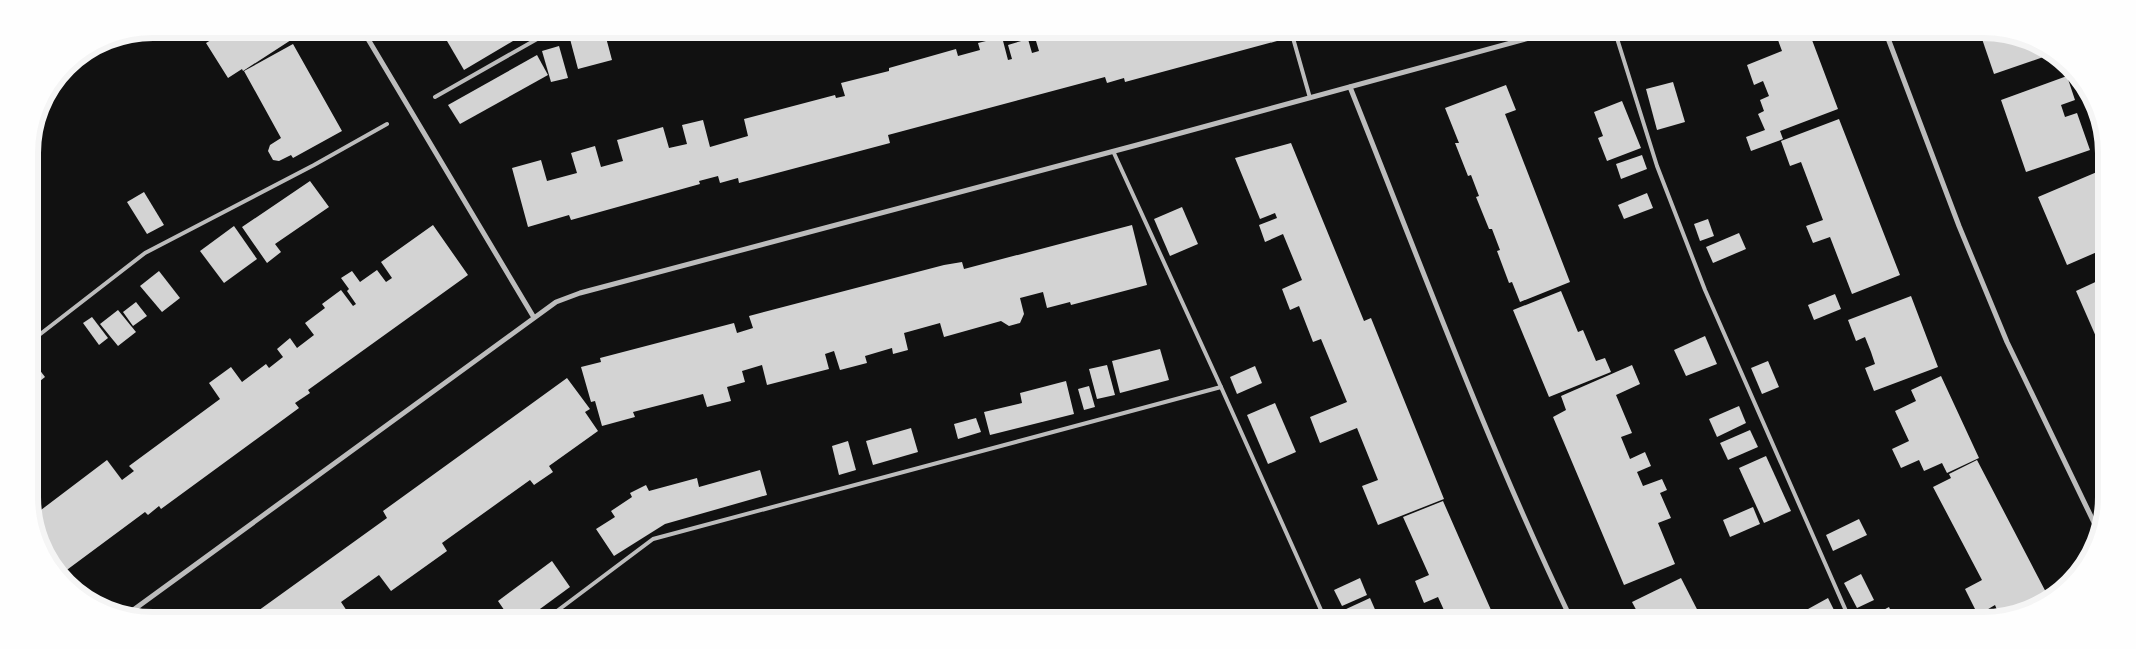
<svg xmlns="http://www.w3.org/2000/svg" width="2136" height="649" font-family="'Exo 2',sans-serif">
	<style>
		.building { fill: #d3d3d3 }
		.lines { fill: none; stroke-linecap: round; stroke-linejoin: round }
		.service { stroke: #bcbcbc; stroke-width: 4 }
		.minor { stroke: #bcbcbc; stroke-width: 5 }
		.rim { fill: none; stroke: #f5f5f5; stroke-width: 6 }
	</style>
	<rect width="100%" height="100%" fill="#111"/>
	<g class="building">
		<polygon points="217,29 284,29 291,40 243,71 242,69 228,78 206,43 221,34"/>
		<polygon points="440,29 513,30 518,38 464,70"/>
		<polygon points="604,30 612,60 578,69 570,39"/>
		<polygon points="639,30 658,30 641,35"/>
		<polygon points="679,30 693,30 681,34"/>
		<polygon points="1050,31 1275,31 1277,41 1125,82 1124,78 1107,83 1105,77 888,135 890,143 739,183 738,178 720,183 718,176 699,181 700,184 571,220 569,215 528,227 512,168 541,160 547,181 577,173 571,153 595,146 601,167 623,161 617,140 663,127 669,148 687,144 682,125 703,120 710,147 748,136 744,119 835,95 836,98 845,96 841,83 889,71 889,68 956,49 958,56 980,50 978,43 1002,37 1008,60 1012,59 1008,45 1028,39 1032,53 1039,51 1036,41 1052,37"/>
		<polygon points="1775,32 1809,32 1838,109 1780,131 1783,139 1751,151 1746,137 1765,130 1758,114 1764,111 1760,100 1769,96 1763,81 1754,85 1747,65 1782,51"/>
		<polygon points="1980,33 2015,33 2052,54 1994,74"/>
		<polygon points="293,44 342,131 293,158 291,155 279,161 273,160 268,151 270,145 281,138 244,71"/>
		<polygon points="559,46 568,78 551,82 542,51"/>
		<polygon points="537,55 548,75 460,124 448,105"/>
		<polygon points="2067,76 2075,100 2061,105 2065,117 2077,113 2090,150 2026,172 2001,100"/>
		<polygon points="1673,82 1685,122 1657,130 1646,89"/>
		<polygon points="1506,85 1516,110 1505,114 1570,282 1520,302 1512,282 1509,283 1497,251 1500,250 1492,229 1489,229 1476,197 1479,196 1471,175 1468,176 1455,143 1459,143 1445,108"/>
		<polygon points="1622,101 1641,148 1607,161 1598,138 1603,136 1594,112"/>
		<polygon points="1839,119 1900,275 1852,294 1830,237 1813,243 1806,226 1823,220 1801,162 1790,166 1781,141"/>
		<polygon points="1291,143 1364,321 1371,318 1444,499 1378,525 1362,486 1378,480 1357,428 1320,443 1310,417 1347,402 1321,339 1313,342 1299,306 1290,310 1282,289 1302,280 1283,234 1265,242 1259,225 1277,218 1275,213 1260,219 1235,158"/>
		<polygon points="1642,155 1647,169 1621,179 1616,164"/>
		<polygon points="2104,169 2105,196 2097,199 2102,212 2105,211 2104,249 2067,265 2038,197"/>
		<polygon points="310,181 329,207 275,244 281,252 267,263 242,227"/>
		<polygon points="144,192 164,225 147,234 127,202"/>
		<polygon points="1647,193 1653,208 1624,219 1618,205"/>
		<polygon points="1182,207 1198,244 1170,256 1154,219"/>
		<polygon points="1708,219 1714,236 1700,241 1694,224"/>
		<polygon points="433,225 468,275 308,390 310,393 295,403 299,408 161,509 159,506 148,515 145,512 60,575 31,521 31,505 37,513 107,460 122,480 134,471 129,466 220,399 209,383 231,367 242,382 266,364 269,368 283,357 277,349 290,338 297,348 314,335 305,323 325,308 322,304 341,290 353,306 356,304 347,291 349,289 341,278 352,271 360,282 377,270 386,282 392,278 381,262"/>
		<polygon points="1132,225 1147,285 1071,305 1070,302 1047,308 1043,292 1020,298 1024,314 1020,323 1009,326 1001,321 944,337 940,323 904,333 908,350 893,354 892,348 865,356 867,363 840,370 834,351 825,354 829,369 767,385 762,365 742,371 745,382 727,387 731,401 707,407 703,394 633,412 635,417 602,426 595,401 591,402 581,367 601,362 600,358 734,323 737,333 753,328 749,316 944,265 962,262 964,269"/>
		<polygon points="234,226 257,259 224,283 200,251"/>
		<polygon points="1739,233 1746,249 1713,263 1706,247"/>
		<polygon points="159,271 180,298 162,312 140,286"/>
		<polygon points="2104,278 2104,355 2076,291"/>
		<polygon points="1561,291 1578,332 1583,330 1596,361 1605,358 1611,372 1549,397 1513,310"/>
		<polygon points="1835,294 1841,309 1814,320 1808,305"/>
		<polygon points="1911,296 1938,367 1874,391 1865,368 1875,364 1871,352 1865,337 1856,341 1848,320"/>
		<polygon points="136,302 147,316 133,326 123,312"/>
		<polygon points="118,310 136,332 118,346 100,324"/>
		<polygon points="92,317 108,338 99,345 83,323"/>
		<polygon points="1705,336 1717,364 1686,376 1674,350"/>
		<polygon points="1160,349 1169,380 1120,393 1112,361"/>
		<polygon points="32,360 45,377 35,385 30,379 30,361"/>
		<polygon points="1768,361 1779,387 1762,394 1751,368"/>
		<polygon points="1107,365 1115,395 1097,399 1089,369"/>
		<polygon points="1632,365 1640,384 1616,395 1632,433 1621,437 1630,459 1645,452 1651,466 1637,472 1643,486 1662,479 1667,490 1660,493 1671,518 1658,523 1675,564 1624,585 1553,417 1566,410 1561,396"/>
		<polygon points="1255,366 1262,383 1237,394 1230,377"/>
		<polygon points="1941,376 1979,458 1947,473 1942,463 1924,471 1919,460 1901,468 1892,449 1909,441 1895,411 1916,401 1911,390"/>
		<polygon points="567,378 590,409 585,412 598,431 549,466 553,472 534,485 530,480 442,543 447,551 391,591 379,575 341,602 351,617 251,616 387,518 383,511"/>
		<polygon points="1066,381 1074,414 990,435 984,412 1022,403 1020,393"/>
		<polygon points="1089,386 1095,407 1084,410 1078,389"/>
		<polygon points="1275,403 1296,452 1268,464 1247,415"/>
		<polygon points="1739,406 1746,423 1717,437 1709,419"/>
		<polygon points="976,418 981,432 958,439 954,424"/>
		<polygon points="911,428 918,452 873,465 866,441"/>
		<polygon points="1750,430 1758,447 1728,460 1720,443"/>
		<polygon points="848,441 856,470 839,475 832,446"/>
		<polygon points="1766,456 1791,511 1764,523 1739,468"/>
		<polygon points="1977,460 2049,598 2000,617 1995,605 1978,615 1965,589 1982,580 1933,487 1951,478 1949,474"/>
		<polygon points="760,470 767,495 665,524 614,556 596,529 615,517 611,511 632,497 630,493 646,485 649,491 697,478 699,487"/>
		<polygon points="1443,501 1468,558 1495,619 1448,619 1438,597 1424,603 1415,581 1429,575 1403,517"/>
		<polygon points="1753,507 1760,524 1730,537 1723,520"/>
		<polygon points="1859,519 1867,535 1833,551 1826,535"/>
		<polygon points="552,561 570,587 529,617 509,617 498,601"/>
		<polygon points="1861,574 1874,600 1857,608 1844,583"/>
		<polygon points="1360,578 1367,595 1342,606 1334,590"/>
		<polygon points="1681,578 1702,619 1641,619 1632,602"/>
		<polygon points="1370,598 1377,614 1364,619 1348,619 1344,610"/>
		<polygon points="1828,598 1835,612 1820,620 1802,620 1799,614"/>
		<polygon points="1889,607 1895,620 1865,620"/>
	</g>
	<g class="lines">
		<g class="service">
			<polyline points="1291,31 1310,98"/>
			<polyline points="1615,32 1657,166 1705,290 1850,620"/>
			<polyline points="435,97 553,30"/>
			<polyline points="30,342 145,253 314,165 387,124"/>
			<polyline points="1221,387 1325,619"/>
			<polyline points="549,617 653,539 1221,387 1113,151"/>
		</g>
		<g class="minor">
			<polyline points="362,29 533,316"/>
			<polyline points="1886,33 1959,226 2007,342 2100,535"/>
			<path d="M1350 87C1421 265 1488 446 1571 619"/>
			<polyline points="125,616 556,302 580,293 1137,145 1551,32"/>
		</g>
	</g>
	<path d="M0 0H2136V649H0ZM153 38H1983A115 115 0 0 1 2098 153V497A115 115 0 0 1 1983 612H153A115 115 0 0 1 38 497V153A115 115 0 0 1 153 38Z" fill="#fefefe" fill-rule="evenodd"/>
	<path class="rim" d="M153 38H1983A115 115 0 0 1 2098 153V497A115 115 0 0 1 1983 612H153A115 115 0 0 1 38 497V153A115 115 0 0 1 153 38Z"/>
</svg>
